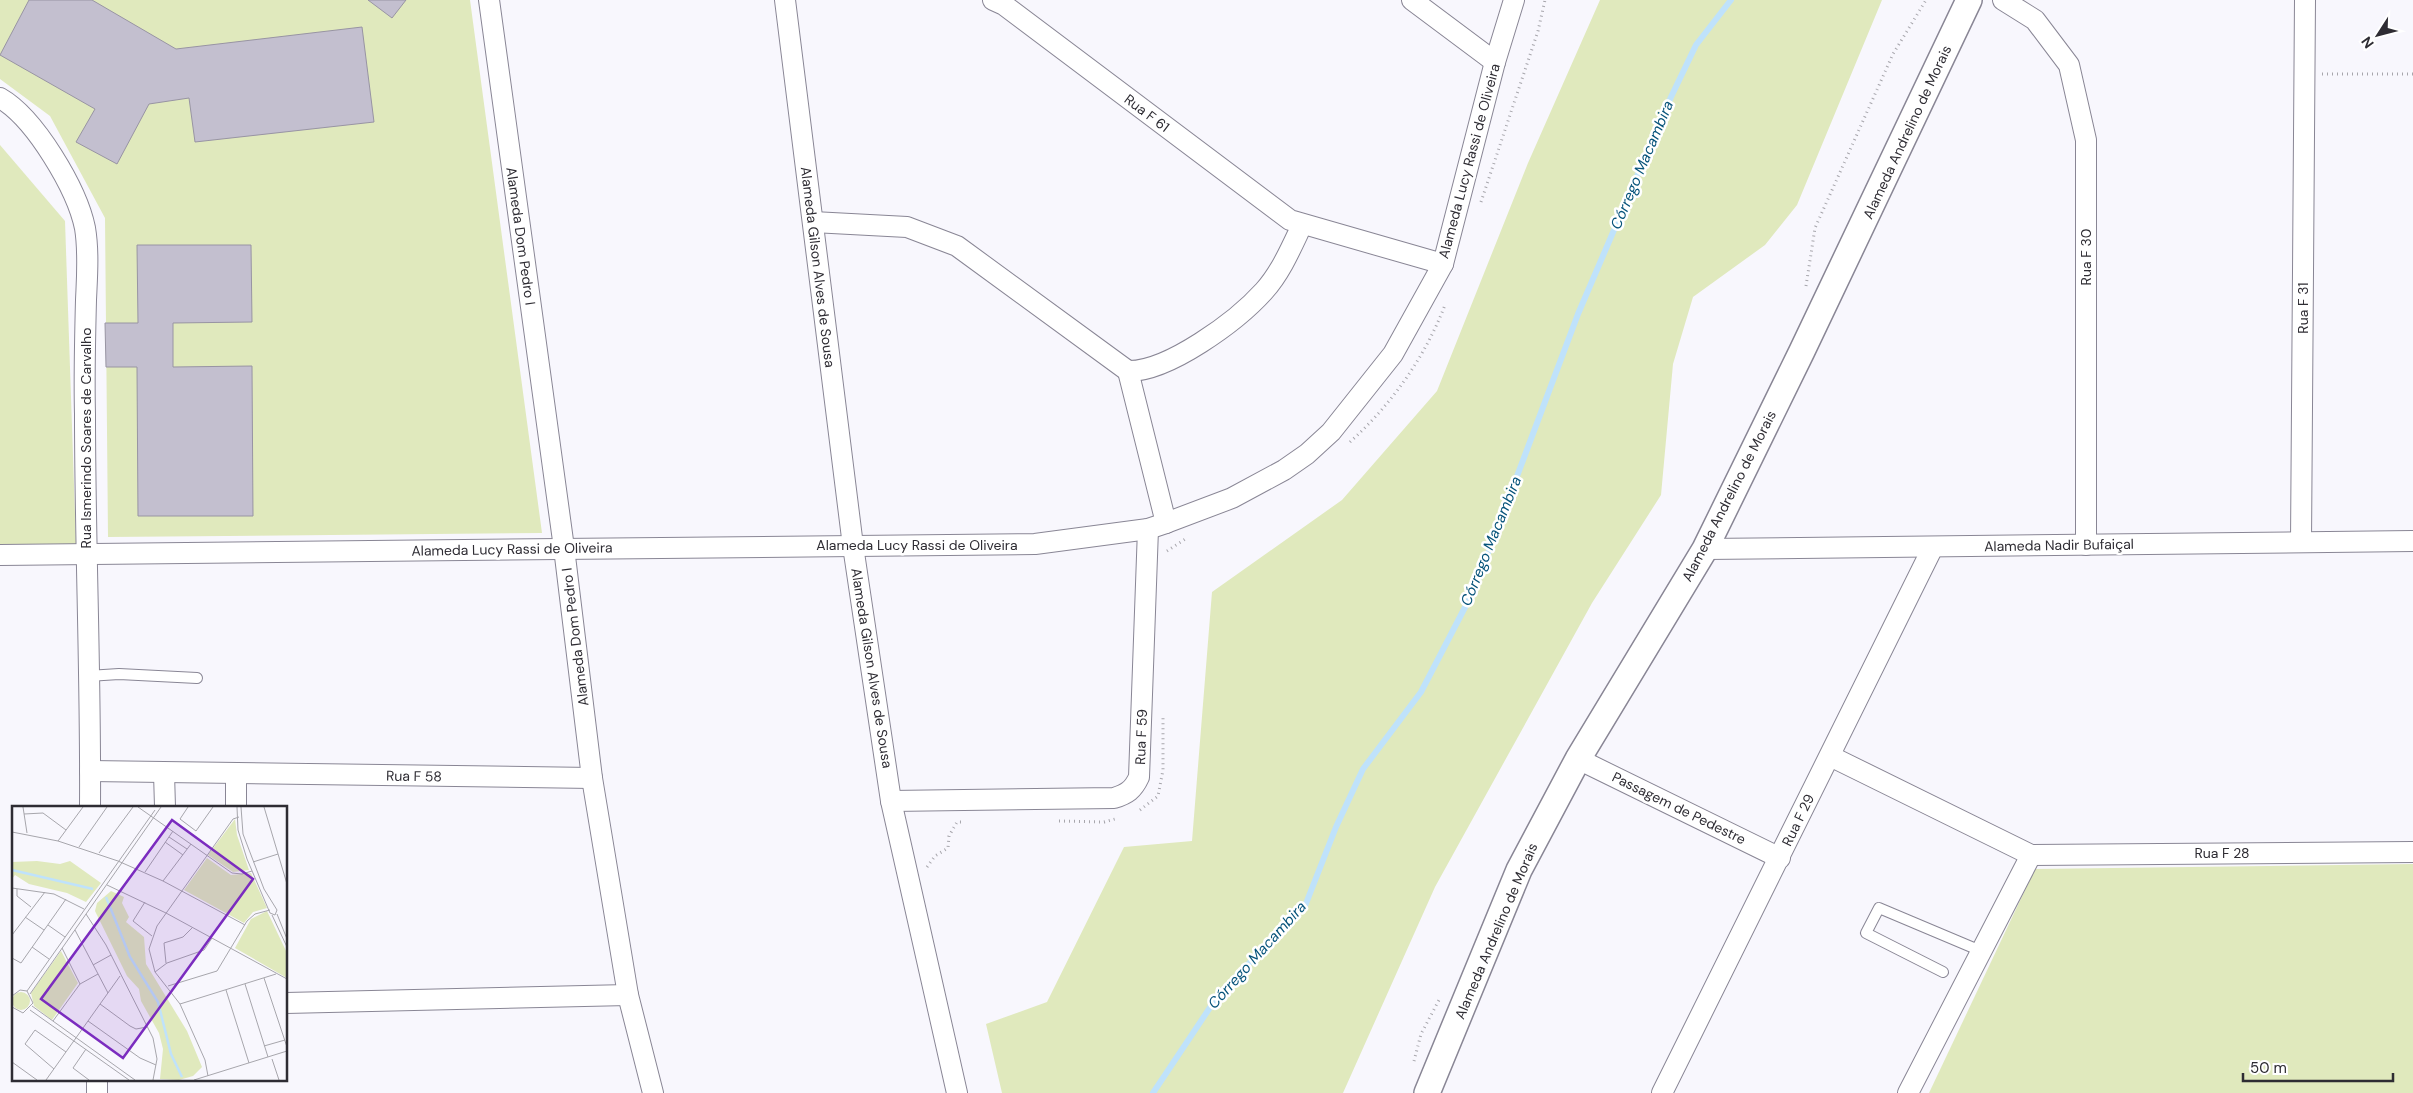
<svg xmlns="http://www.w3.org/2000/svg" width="2413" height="1093" font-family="'DM Sans',sans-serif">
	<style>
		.green { fill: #e0e9bd }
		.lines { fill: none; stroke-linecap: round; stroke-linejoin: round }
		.stream { stroke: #bfe2fb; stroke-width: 6 }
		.building { fill: #c3bfcf; stroke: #9894a3 }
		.service-casing { stroke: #898695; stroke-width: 12 }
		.minor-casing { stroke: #898695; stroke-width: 22 }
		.tertiary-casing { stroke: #898695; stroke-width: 28 }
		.path { stroke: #a7a6ac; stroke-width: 3; stroke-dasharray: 1 4; stroke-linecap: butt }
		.service { stroke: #fff; stroke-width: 10 }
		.minor { stroke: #fff; stroke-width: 20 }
		.tertiary { stroke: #fff; stroke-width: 25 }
		.labels { text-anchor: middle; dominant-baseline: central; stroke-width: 5; stroke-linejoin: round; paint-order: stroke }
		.street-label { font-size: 14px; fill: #2e2c33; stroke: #fff }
		.water-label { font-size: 15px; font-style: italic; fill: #06537a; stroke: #fff }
		.inset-river { fill: none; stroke: #bfe2fb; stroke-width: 2.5 }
		.inset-road { fill: none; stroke: #a7a6ac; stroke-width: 1 }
		.view { fill: #7b2cbf; fill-opacity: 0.15; stroke: #7b2cbf; stroke-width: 2.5 }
		.inset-edge { fill: none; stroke: #2e2c33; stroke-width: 2.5 }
	</style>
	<rect width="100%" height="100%" fill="#f8f7fd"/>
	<g class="green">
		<polygon points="0,0 470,0 542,533 108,537 105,218 50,116 0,79"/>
		<polygon points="1600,0 1882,0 1797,205 1765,245 1693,297 1673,364 1661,495 1592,603 1435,887 1343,1093 1002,1093 986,1024 1047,1002 1124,847 1192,841 1212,592 1342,500 1437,391 1528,163"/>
		<polygon points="0,145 65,221 76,544 0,545"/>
		<polygon points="2413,864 2413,1093 1929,1093 2035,869"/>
	</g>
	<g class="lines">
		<polyline class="stream" points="1153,1093 1219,994 1305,906 1336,827 1363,769 1421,692 1475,588 1578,314 1671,97 1696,45 1731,0"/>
	</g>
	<g class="building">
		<polygon points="29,0 92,0 176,49 362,27 374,122 195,142 189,98 149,104 117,164 76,142 95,109 0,55"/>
		<polygon points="368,0 406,0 392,18"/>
		<polygon points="137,245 251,245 252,322 173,323 173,367 252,366 253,516 138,516 137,367 106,367 105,323 138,323"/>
	</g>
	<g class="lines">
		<defs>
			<g id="service">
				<polyline points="88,676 119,674 197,678"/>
				<polyline points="1943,972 1866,933 1879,908 1981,951"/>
			</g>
			<g id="minor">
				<polyline points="489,0 564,548 592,778 628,995 653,1093"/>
				<polyline points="785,0 853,546 891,801 957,1093"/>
				<polyline points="993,0 1004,5 1290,220 1443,264"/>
				<polyline points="1412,0 1495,62"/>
				<polyline points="2003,0 2035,20 2069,65 2086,140 2086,545"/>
				<path d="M0 98C35 118 77 189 85 228 89 252 87 277 86 300 85 338 84 376 85 414 85 545 91 676 90 807"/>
				<path d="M813 222 907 227 957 246 1128 371C1168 372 1237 321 1264 291 1281 272 1291 248 1302 225"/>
				<polyline points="1128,371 1166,523"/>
				<polyline points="2301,542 2305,0"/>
				<polyline points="1705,549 2413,541"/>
				<polyline points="0,555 1035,544 1148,529 1166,523 1232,498 1284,470 1307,454 1331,432 1393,354 1443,264 1495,62 1514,0"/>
				<polyline points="1830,756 2031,855 2413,852"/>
				<polyline points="1578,759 1780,858"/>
				<polyline points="90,771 592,778"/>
				<polyline points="164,773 165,807"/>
				<polyline points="236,773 236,807"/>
				<path d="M891 801 1114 798C1127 794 1133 790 1139 777L1148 529"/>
				<polyline points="286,1003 628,995"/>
				<polyline points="97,1079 97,1093"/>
				<polyline points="1662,1093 1933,547"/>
				<polyline points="1908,1093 2031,855"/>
			</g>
			<polyline id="tertiary" points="1427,1093 1519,870 1578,759 1705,549 1802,351 1969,0"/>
		</defs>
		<use href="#service" class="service-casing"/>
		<use href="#minor" class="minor-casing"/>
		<use href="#tertiary" class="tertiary-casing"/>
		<g class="path">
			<polyline points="2322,74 2413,74"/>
			<polyline points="1481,202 1538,31 1545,0"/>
			<polyline points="1806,286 1815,228 1893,54 1926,0"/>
			<path d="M1350 442C1392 404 1425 357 1445 305"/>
			<polyline points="1167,551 1187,538"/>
			<polyline points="1140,810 1158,796 1163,770 1163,716"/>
			<polyline points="1059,821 1104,822 1115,819"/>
			<polyline points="927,867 935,856 948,848 949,836 957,822 963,822"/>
			<polyline points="1414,1061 1421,1034 1439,1000"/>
		</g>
		<use href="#service" class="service"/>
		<use href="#minor" class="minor"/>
		<use href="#tertiary" class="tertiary"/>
	</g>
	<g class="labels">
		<g class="street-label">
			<text transform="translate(1147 113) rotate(37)">Rua F 61</text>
			<text transform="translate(1907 132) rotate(-65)">Alameda Andrelino de Morais</text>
			<text transform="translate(1469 161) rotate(-75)">Alameda Lucy Rassi de Oliveira</text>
			<text transform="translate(521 236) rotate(82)">Alameda Dom Pedro I</text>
			<text transform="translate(2086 257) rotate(-90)">Rua F 30</text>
			<text transform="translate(818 267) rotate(83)">Alameda Gilson Alves de Sousa</text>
			<text transform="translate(2303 308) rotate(-90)">Rua F 31</text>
			<text transform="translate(86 438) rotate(-90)">Rua Ismerindo Soares de Carvalho</text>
			<text transform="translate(1729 496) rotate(-63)">Alameda Andrelino de Morais</text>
			<text x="917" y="545">Alameda Lucy Rassi de Oliveira</text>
			<text transform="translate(2059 545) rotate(-1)">Alameda Nadir Bufaiçal</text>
			<text transform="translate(512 549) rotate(-1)">Alameda Lucy Rassi de Oliveira</text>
			<text transform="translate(575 637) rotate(-97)">Alameda Dom Pedro I</text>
			<text transform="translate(872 668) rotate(81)">Alameda Gilson Alves de Sousa</text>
			<text transform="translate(1141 737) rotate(-88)">Rua F 59</text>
			<text transform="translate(414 776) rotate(1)">Rua F 58</text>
			<text transform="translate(1679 808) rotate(26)">Passagem de Pedestre</text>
			<text transform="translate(1798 820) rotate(-64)">Rua F 29</text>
			<text x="2222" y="853">Rua F 28</text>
			<text transform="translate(1496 931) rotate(-67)">Alameda Andrelino de Morais</text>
		</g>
		<g class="water-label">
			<text transform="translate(1642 165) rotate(-67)">Córrego Macambira</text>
			<text transform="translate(1491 541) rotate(-68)">Córrego Macambira</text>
			<text transform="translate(1257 955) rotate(-48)">Córrego Macambira</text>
		</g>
	</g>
	<g transform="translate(12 806)">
		<rect width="275" height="275" fill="#f8f7fd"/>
		<path d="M223 13 225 29 237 64 221 66 196 49ZM195 52 219 69 239 67 255 102 241 106 232 117 172 84ZM25 55 48 58 58 55 89 77 74 96 55 87 17 78 3 69 0 73V56ZM99 85 112 91 110 97 117 111 114 116 132 131 134 158 175 225 190 261 181 270 167 274 148 273 151 243 147 227 129 195 127 183 115 170 83 105 85 97ZM255 105 275 147V172L223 142 239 113ZM49 145 66 177 40 214 22 200 19 187ZM0 195a9 9 0 1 1 18 0a9 9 0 1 1-18 0Z" fill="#e0e9bd"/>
		<path class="inset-river" d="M0 64 81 83M94 91 118 151 146 196 159 248 170 271"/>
		<path class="inset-road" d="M11 1 15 27M126 1 220 67 230 68 240 65M176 1 168 13 184 25 201 1M225 1 226 24 235 53 258 107 263 109 265 104 252 83 231 28 229 1M252 1 275 78M12 8 31 7 54 24M0 26 46 35 106 55 151 75 233 119M157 31 175 43M46 35 71 1M153 36 171 49M67 41 95 1M87 47 121 1M241 56 266 48M133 66 161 25M151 75 179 38M95 79 154 107 275 173M0 82 42 88 72 103M5 83V90L19 101M133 96 121 115 140 130M74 108 94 139 141 232 145 253 141 274M265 108 275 133M260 109 275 141M13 111 32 124M36 119 53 131M63 124 96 187M0 129 33 86M20 141 37 153M50 142 68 178M0 152 9 157 54 93M154 157 152 137 171 131 181 121M81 159 99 149M143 166 155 157 192 144 200 132M252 172 275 241M233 178 256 251M156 180 205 165 235 115 243 108 258 104M214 184 237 257M15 185 143 4M18 188 149 1M0 190 8 184 15 185 21 197 11 207 0 201M88 198 118 220 124 223 135 221M168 198 264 168M20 200 123 274M18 204 117 274M41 215 68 178 86 168M76 215 128 252 144 259M252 240 273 234M74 243 61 262 77 274M260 253 267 274M0 256 25 274M42 263 13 238 23 224 54 246M196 270 193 254 168 198 143 166 137 143 145 120 221 13 227 11M34 274 108 170M182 274 275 245"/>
		<path class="view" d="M160 14 241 73 111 252 29 193Z"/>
		<rect width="275" height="275" class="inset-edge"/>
	</g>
	<g transform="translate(2378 35) rotate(234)" stroke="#ffffff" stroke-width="4" paint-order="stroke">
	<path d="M0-4L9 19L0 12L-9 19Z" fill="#2e2c33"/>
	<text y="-8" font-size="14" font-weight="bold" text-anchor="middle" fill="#2e2c33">N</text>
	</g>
	<path d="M2243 1073v8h150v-8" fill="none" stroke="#2e2c33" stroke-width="2.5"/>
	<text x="2250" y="1073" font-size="15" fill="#2e2c33" stroke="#ffffff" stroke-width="4" paint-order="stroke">50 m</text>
</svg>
